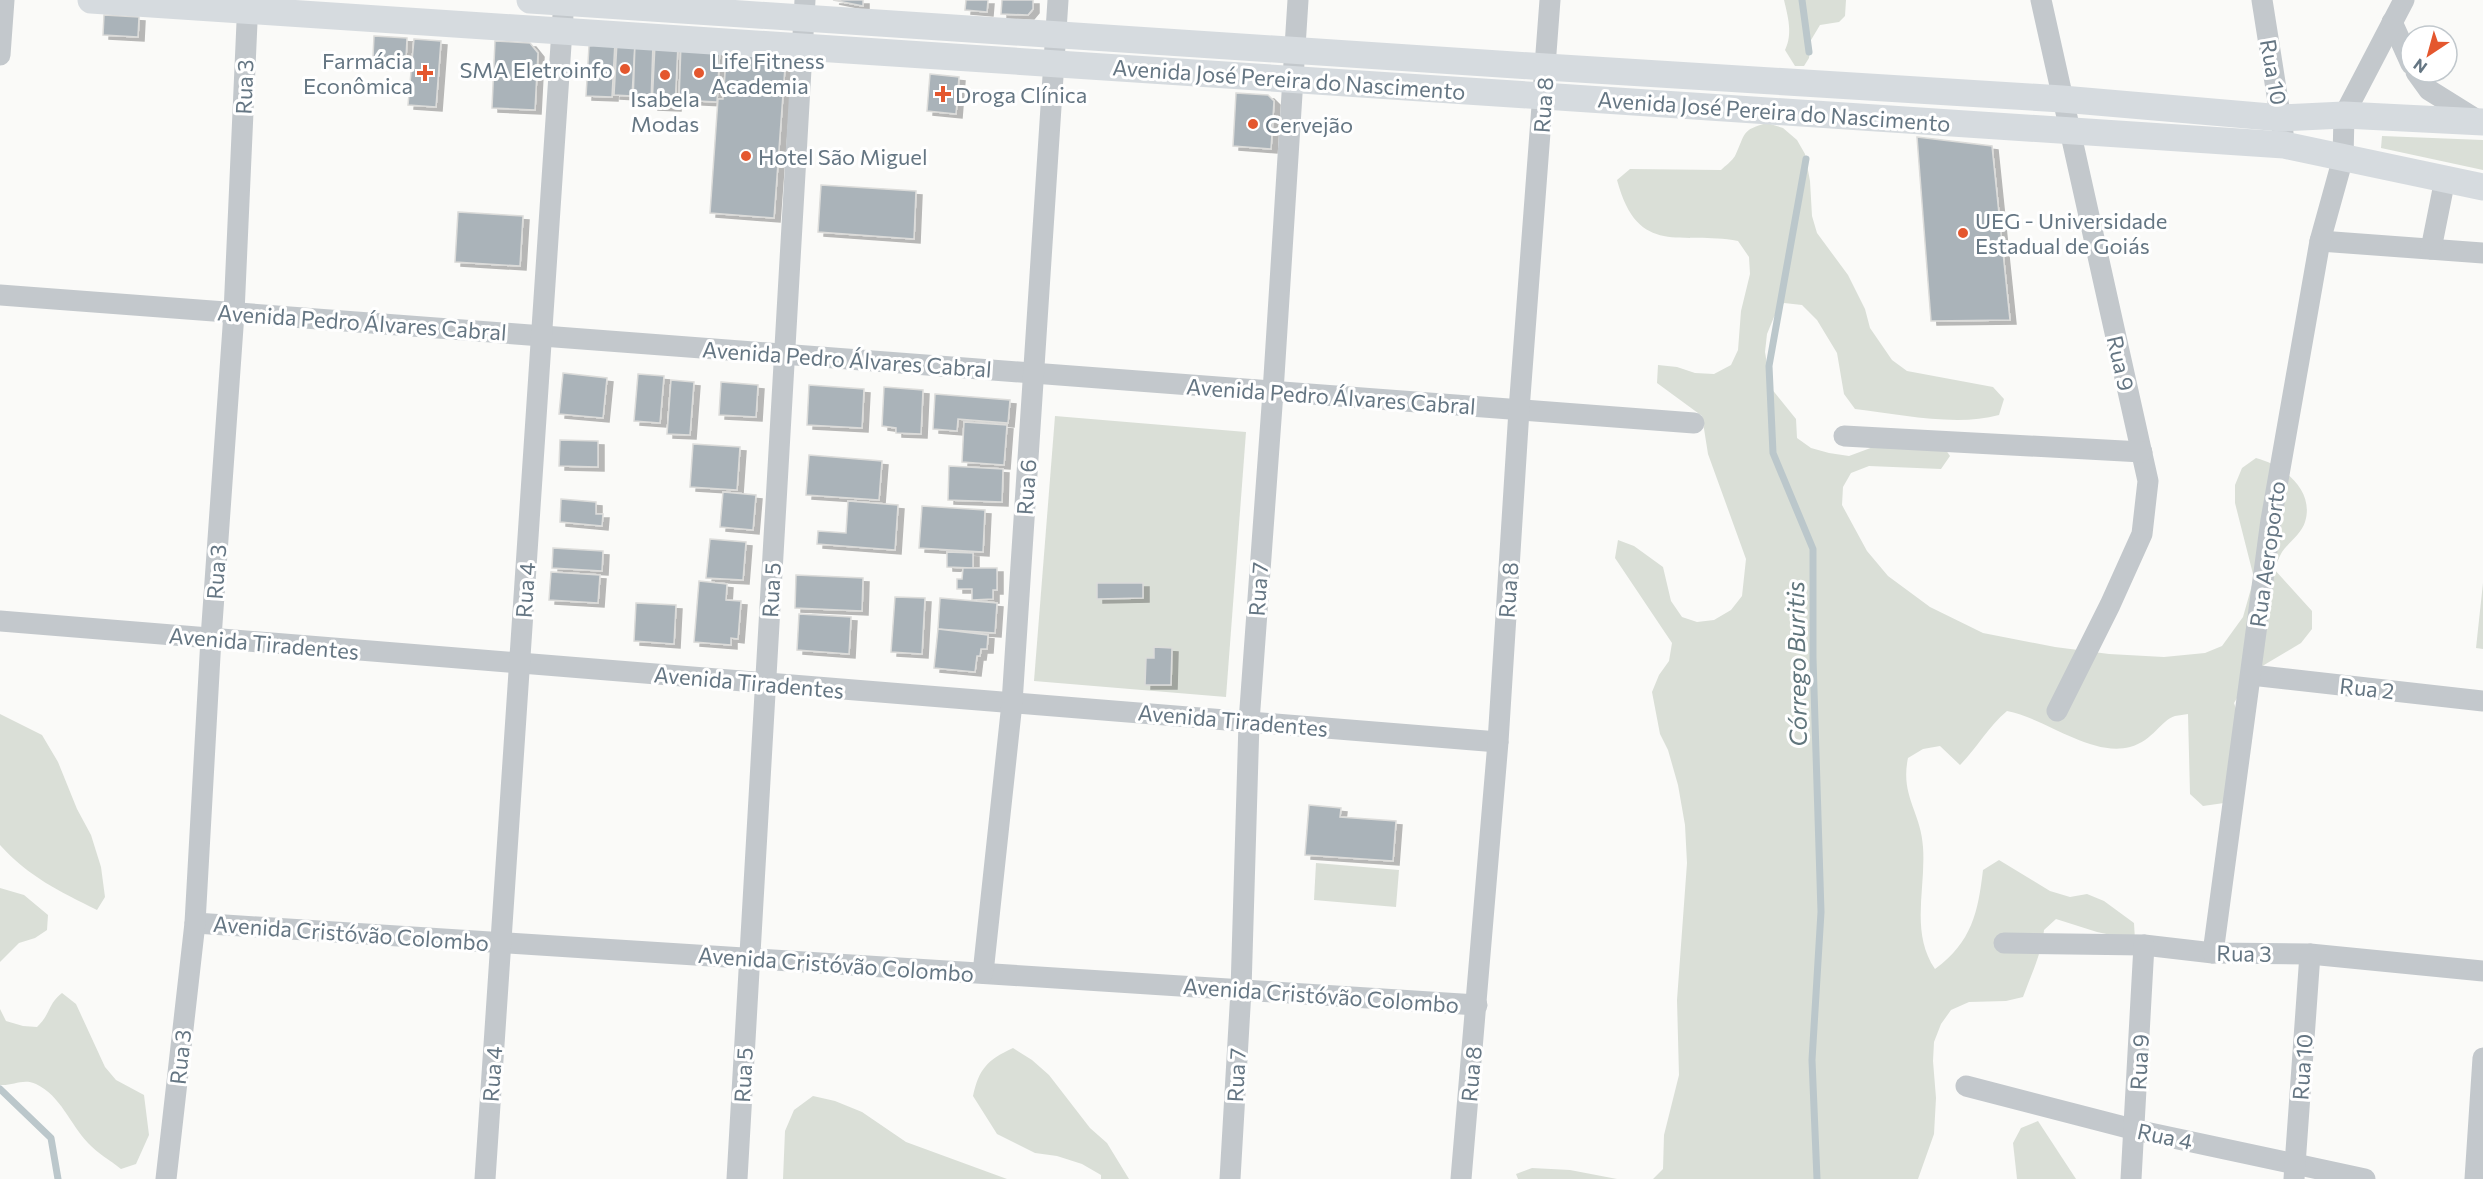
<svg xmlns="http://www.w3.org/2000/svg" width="2483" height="1179" font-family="Commissioner,sans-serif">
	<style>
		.green { fill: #dadfd7 }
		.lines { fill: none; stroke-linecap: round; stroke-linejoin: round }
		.stream { stroke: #bbc7cb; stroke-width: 7 }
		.building { fill: #aab3b9; stroke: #dcdcda; stroke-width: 1.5; filter: url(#shadow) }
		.minor { stroke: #c3c8cc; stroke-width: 21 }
		.major { stroke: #d6dbdf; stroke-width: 27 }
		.poi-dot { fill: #e4572e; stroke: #fff; stroke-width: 2 }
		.labels { text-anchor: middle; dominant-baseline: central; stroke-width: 6; stroke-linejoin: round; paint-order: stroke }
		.poi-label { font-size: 22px; fill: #657683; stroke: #fff; text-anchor: start }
		.street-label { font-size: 22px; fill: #657683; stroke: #fff }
		.water-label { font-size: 24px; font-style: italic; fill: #60757c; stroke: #fff }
	</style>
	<defs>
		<filter id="shadow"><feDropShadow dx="6" dy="4" stdDeviation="0" flood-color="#0004"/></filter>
	</defs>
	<rect width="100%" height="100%" fill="#fafaf8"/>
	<g class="green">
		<path d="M1784 0H1846L1845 16 1839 22 1820 25 1811 40 1809 58 1804 66H1795L1785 50C1793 34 1788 17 1784 0Z"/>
		<path d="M1767 123 1783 128 1797 140 1805 154 1810 181 1812 216 1817 233 1848 275 1865 309 1870 328 1892 360 1907 371 1993 387 2004 399 1999 415C1956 427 1899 414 1855 409L1844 394 1837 353 1817 320 1802 305 1784 303 1774 317 1767 334 1765 352 1771 388 1796 419 1797 438 1811 448 1829 453 1849 456 1884 443 1939 440 1950 456 1941 469 1869 466 1851 473 1843 487 1842 505 1867 551 1888 576 1930 607 1983 633 2055 647 2109 654 2164 657 2205 653 2222 646 2243 617 2254 578 2235 503V485L2242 468 2256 458C2283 465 2315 490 2305 522 2302 533 2289 542 2282 552 2279 557 2277 563 2274 569L2312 611V629L2301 643 2254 671 2234 703 2245 736 2224 803 2203 806 2190 794 2188 714C2184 715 2179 715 2175 716 2161 720 2153 741 2130 747 2090 757 2045 718 2007 711 1988 727 1977 748 1960 765L1940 746 1923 749 1908 758C1900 796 1921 812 1923 847 1926 889 1910 932 1935 969 1972 942 1978 912 1983 870L1999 860 2050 891 2070 897 2087 894 2104 901 2134 923 2135 940 2097 932 2056 919 2044 930C2042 953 2031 975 2023 997L2006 1001 1969 1002 1951 1010 1941 1024 1934 1042 1933 1061 1936 1098 1934 1134 1918 1179H1653L1663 1169 1664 1135 1679 1075 1677 1000 1687 863 1685 825 1678 785 1668 750 1660 734 1652 692 1659 675 1669 661 1672 643 1615 558 1618 540 1634 546 1663 567 1671 601 1682 617 1697 622 1714 620 1731 610 1742 596 1746 559 1708 454 1702 416 1657 383 1658 365 1677 367 1695 373 1714 374 1731 365 1738 350 1741 311 1750 274 1749 257 1738 241C1681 230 1638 259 1617 180L1630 169 1721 170C1725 166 1732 161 1735 156 1746 133 1741 130 1767 123Z"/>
		<polygon points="2382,136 2483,140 2483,170 2381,148"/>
		<polygon points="1055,416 1246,432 1226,697 1034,681"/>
		<polygon points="2483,583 2483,649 2476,648"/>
		<path d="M0 714 42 735 58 762 77 809 91 835 101 867 105 897 97 910C59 891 29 877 0 845Z"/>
		<polygon points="1316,863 1399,870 1396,907 1314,900"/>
		<polygon points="0,888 24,895 48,915 47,930 35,938 19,943 0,962"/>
		<path d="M62 993 76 1004 105 1067 116 1080 144 1095 149 1135 136 1164 121 1169C110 1160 97 1153 88 1143 70 1124 61 1096 36 1084 23 1078 13 1086 0 1085V1009L6 1021 23 1026 37 1027C51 1014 47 1005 62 993Z"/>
		<path d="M1013 1048 1032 1060 1049 1075 1090 1128 1107 1143 1129 1179H1101V1175L1082 1164 1057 1156 1035 1153 997 1134 973 1096C979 1069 987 1060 1013 1048Z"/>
		<polygon points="813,1096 835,1101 862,1112 906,1142 1007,1179 783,1179 785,1131 794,1110"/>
		<polygon points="2038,1121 2076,1179 2017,1179 2013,1143 2021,1128"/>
		<polygon points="1532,1168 1570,1170 1617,1179 1518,1179 1516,1174"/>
	</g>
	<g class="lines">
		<g class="stream">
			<polyline points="1802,0 1809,52"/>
			<polyline points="1806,159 1769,366 1773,453 1813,549 1813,658 1821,912 1812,1060 1817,1179"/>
			<polyline points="0,1089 51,1138 58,1179"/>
		</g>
	</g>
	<g class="building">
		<polygon points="833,0 863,0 863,6"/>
		<polygon points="966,0 988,0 987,12 965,10"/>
		<polygon points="1002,0 1033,0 1033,9 1028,15 1001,14"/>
		<polygon points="104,15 139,17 138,37 103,35"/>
		<polygon points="374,36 407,38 406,59 373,57"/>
		<polygon points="414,39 441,41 436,107 408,105"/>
		<polygon points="495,41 530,43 538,53 535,110 492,108"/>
		<polygon points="615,42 612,97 586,96 589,46"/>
		<polygon points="617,42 635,42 632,96 614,95"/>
		<polygon points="635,43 653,43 651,103 633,103"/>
		<polygon points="655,44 678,45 675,107 652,106"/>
		<polygon points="681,44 720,46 717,102 679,100"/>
		<polygon points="727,49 786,53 774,218 710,213 718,99 723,99"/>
		<polygon points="930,74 959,77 956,114 927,111"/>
		<polygon points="1236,93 1268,95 1274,101 1271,149 1233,146"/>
		<polygon points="1917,137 1992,146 2010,320 1931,321"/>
		<polygon points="821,185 916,191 914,239 818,232"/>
		<polygon points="458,212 523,216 520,266 455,262"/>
		<polygon points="563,373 607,378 603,418 559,414"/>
		<polygon points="638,374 664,376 660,423 634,421"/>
		<polygon points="671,380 694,382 690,435 667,434"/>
		<polygon points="721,382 758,385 756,417 719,415"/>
		<polygon points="809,385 864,389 862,428 807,425"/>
		<polygon points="884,387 923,390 921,434 896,433 896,428 882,426"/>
		<polygon points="935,394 1010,400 1008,423 958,419 957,431 933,429"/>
		<polygon points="964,422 1007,425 1004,465 962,462"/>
		<polygon points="560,440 598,441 598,467 559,466"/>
		<polygon points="693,444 740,447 737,490 690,487"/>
		<polygon points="809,455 882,461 879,500 806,495"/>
		<polygon points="949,466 1003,469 1002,502 948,500"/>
		<polygon points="723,492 756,495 753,530 720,527"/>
		<polygon points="561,499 596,502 596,514 603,514 602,526 560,522"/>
		<polygon points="848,501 898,505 895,550 817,544 818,531 846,533"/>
		<polygon points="922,506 985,510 983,552 919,548"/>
		<polygon points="710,539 746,542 743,580 706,578"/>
		<polygon points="553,548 603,551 602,571 552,568"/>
		<polygon points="947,552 973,553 973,568 947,567"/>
		<polygon points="963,568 997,568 997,590 993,590 993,599 972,600 972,589 957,589 957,579 962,579"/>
		<polygon points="551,572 600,575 598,603 549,600"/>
		<polygon points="796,575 863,578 862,611 795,608"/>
		<polygon points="699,581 727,584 726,600 741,601 738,639 731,638 731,645 694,642"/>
		<polygon points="1097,583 1143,583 1143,598 1097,599"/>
		<polygon points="895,597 925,598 922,654 891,652"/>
		<polygon points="940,598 997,603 995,633 938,629"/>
		<polygon points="636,603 676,605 674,644 634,641"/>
		<polygon points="799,614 851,617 849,654 797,650"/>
		<polygon points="938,629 988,635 987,649 981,649 980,656 977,656 975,672 934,668"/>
		<polygon points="1154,647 1172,648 1171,685 1145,685 1146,658 1154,658"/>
		<polygon points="1309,805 1341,808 1340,817 1396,821 1393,861 1305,855"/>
	</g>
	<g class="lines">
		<g class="minor">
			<polyline points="2041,0 2148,481 2142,534 2110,605 2057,711"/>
			<polyline points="2262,0 2283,133"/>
			<polyline points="2392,22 2411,64"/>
			<polyline points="0,55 4,0"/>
			<polyline points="2416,72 2429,90 2479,121"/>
			<polyline points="2320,241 2483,253"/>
			<polyline points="2431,249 2445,179"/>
			<polyline points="0,295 1694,423"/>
			<polyline points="1844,436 2142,452"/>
			<polyline points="0,621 1498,742"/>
			<polyline points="2251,675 2483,701"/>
			<polyline points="195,923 1477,1005"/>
			<polyline points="2004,943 2144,945 2213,953 2310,954 2483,971"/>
			<polyline points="2213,953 2271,520 2320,241 2343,158 2344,115 2404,0"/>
			<polyline points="983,973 1012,703 1058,0"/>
			<polyline points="1966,1086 2136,1130 2365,1179"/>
			<polyline points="166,1179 195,923 211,638 234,313 248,0"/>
			<polyline points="485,1179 564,0"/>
			<polyline points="737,1179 805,0"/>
			<polyline points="1230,1179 1241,990 1249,722 1273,392 1298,0"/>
			<polyline points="1461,1179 1498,742 1519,410 1550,0"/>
			<polyline points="2131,1179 2144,945"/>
			<polyline points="2294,1179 2310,954"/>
			<polyline points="2475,1179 2483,1058"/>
		</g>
		<g class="major">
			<polyline points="91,0 2284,145 2483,187"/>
			<polyline points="530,0 1546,67 2062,99 2282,118 2344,115 2483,122"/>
		</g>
	</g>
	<g class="poi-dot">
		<circle cx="625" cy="69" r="6"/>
		<path d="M422 64h6v6h6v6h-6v6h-6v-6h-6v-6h6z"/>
		<circle cx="699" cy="73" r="6"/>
		<circle cx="665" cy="75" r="6"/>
		<path d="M940 85h6v6h6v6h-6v6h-6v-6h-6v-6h6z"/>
		<circle cx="1253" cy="124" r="6"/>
		<circle cx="746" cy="156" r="6"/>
		<circle cx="1963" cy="233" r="6"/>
	</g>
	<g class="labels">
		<g class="poi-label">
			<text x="413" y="60" text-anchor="end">Farmácia<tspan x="413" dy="25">Econômica</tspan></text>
			<text x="711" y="60">Life Fitness<tspan x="711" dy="25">Academia</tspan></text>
			<text x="613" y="69" text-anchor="end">SMA Eletroinfo</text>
			<text x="955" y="94">Droga Clínica</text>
			<text x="665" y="98" text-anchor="middle">Isabela<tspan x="665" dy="25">Modas</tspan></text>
			<text x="1265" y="124">Cervejão</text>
			<text x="758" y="156">Hotel São Miguel</text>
			<text x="1975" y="220">UEG - Universidade<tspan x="1975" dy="25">Estadual de Goiás</tspan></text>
		</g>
		<g class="street-label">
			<text transform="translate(2274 72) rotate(80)">Rua 10</text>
			<text transform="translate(1289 79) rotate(4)">Avenida José Pereira do Nascimento</text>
			<text transform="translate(244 87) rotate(-88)">Rua 3</text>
			<text transform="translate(1543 105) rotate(-86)">Rua 8</text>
			<text transform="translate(1774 111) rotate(4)">Avenida José Pereira do Nascimento</text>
			<text transform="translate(362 322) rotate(4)">Avenida Pedro Álvares Cabral</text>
			<text transform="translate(847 359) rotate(4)">Avenida Pedro Álvares Cabral</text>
			<text transform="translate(2121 363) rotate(77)">Rua 9</text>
			<text transform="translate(1331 396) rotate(4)">Avenida Pedro Álvares Cabral</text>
			<text transform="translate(1026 487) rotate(-86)">Rua 6</text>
			<text transform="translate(2267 554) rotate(-82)">Rua Aeroporto</text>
			<text transform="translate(216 572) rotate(-86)">Rua 3</text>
			<text transform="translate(1258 589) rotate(-86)">Rua 7</text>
			<text transform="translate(525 590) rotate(-86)">Rua 4</text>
			<text transform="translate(771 590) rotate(-87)">Rua 5</text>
			<text transform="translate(1508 590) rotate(-86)">Rua 8</text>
			<text transform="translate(264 643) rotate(5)">Avenida Tiradentes</text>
			<text transform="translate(749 682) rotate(5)">Avenida Tiradentes</text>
			<text transform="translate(2367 688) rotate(6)">Rua 2</text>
			<text transform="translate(1233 720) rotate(5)">Avenida Tiradentes</text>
			<text transform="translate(351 933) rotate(4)">Avenida Cristóvão Colombo</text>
			<text transform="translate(2244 953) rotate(1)">Rua 3</text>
			<text transform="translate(836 964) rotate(4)">Avenida Cristóvão Colombo</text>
			<text transform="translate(1321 995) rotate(4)">Avenida Cristóvão Colombo</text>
			<text transform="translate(180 1057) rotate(-84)">Rua 3</text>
			<text transform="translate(2139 1062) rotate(-87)">Rua 9</text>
			<text transform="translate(2302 1067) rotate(-86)">Rua 10</text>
			<text transform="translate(492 1074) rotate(-86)">Rua 4</text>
			<text transform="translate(1471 1074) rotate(-85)">Rua 8</text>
			<text transform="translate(743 1075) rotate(-87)">Rua 5</text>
			<text transform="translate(1236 1075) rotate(-87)">Rua 7</text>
			<text transform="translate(2165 1136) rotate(12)">Rua 4</text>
		</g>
		<g class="water-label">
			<text transform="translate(1796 664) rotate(-91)">Córrego Buritis</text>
		</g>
	</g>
	<g transform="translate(2429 54) rotate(216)"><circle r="28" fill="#ffffff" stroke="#c1c8cd" stroke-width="1.5"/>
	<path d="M0-4.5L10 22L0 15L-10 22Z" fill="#e4572e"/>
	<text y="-9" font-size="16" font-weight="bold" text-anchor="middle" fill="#657683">N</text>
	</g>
</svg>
